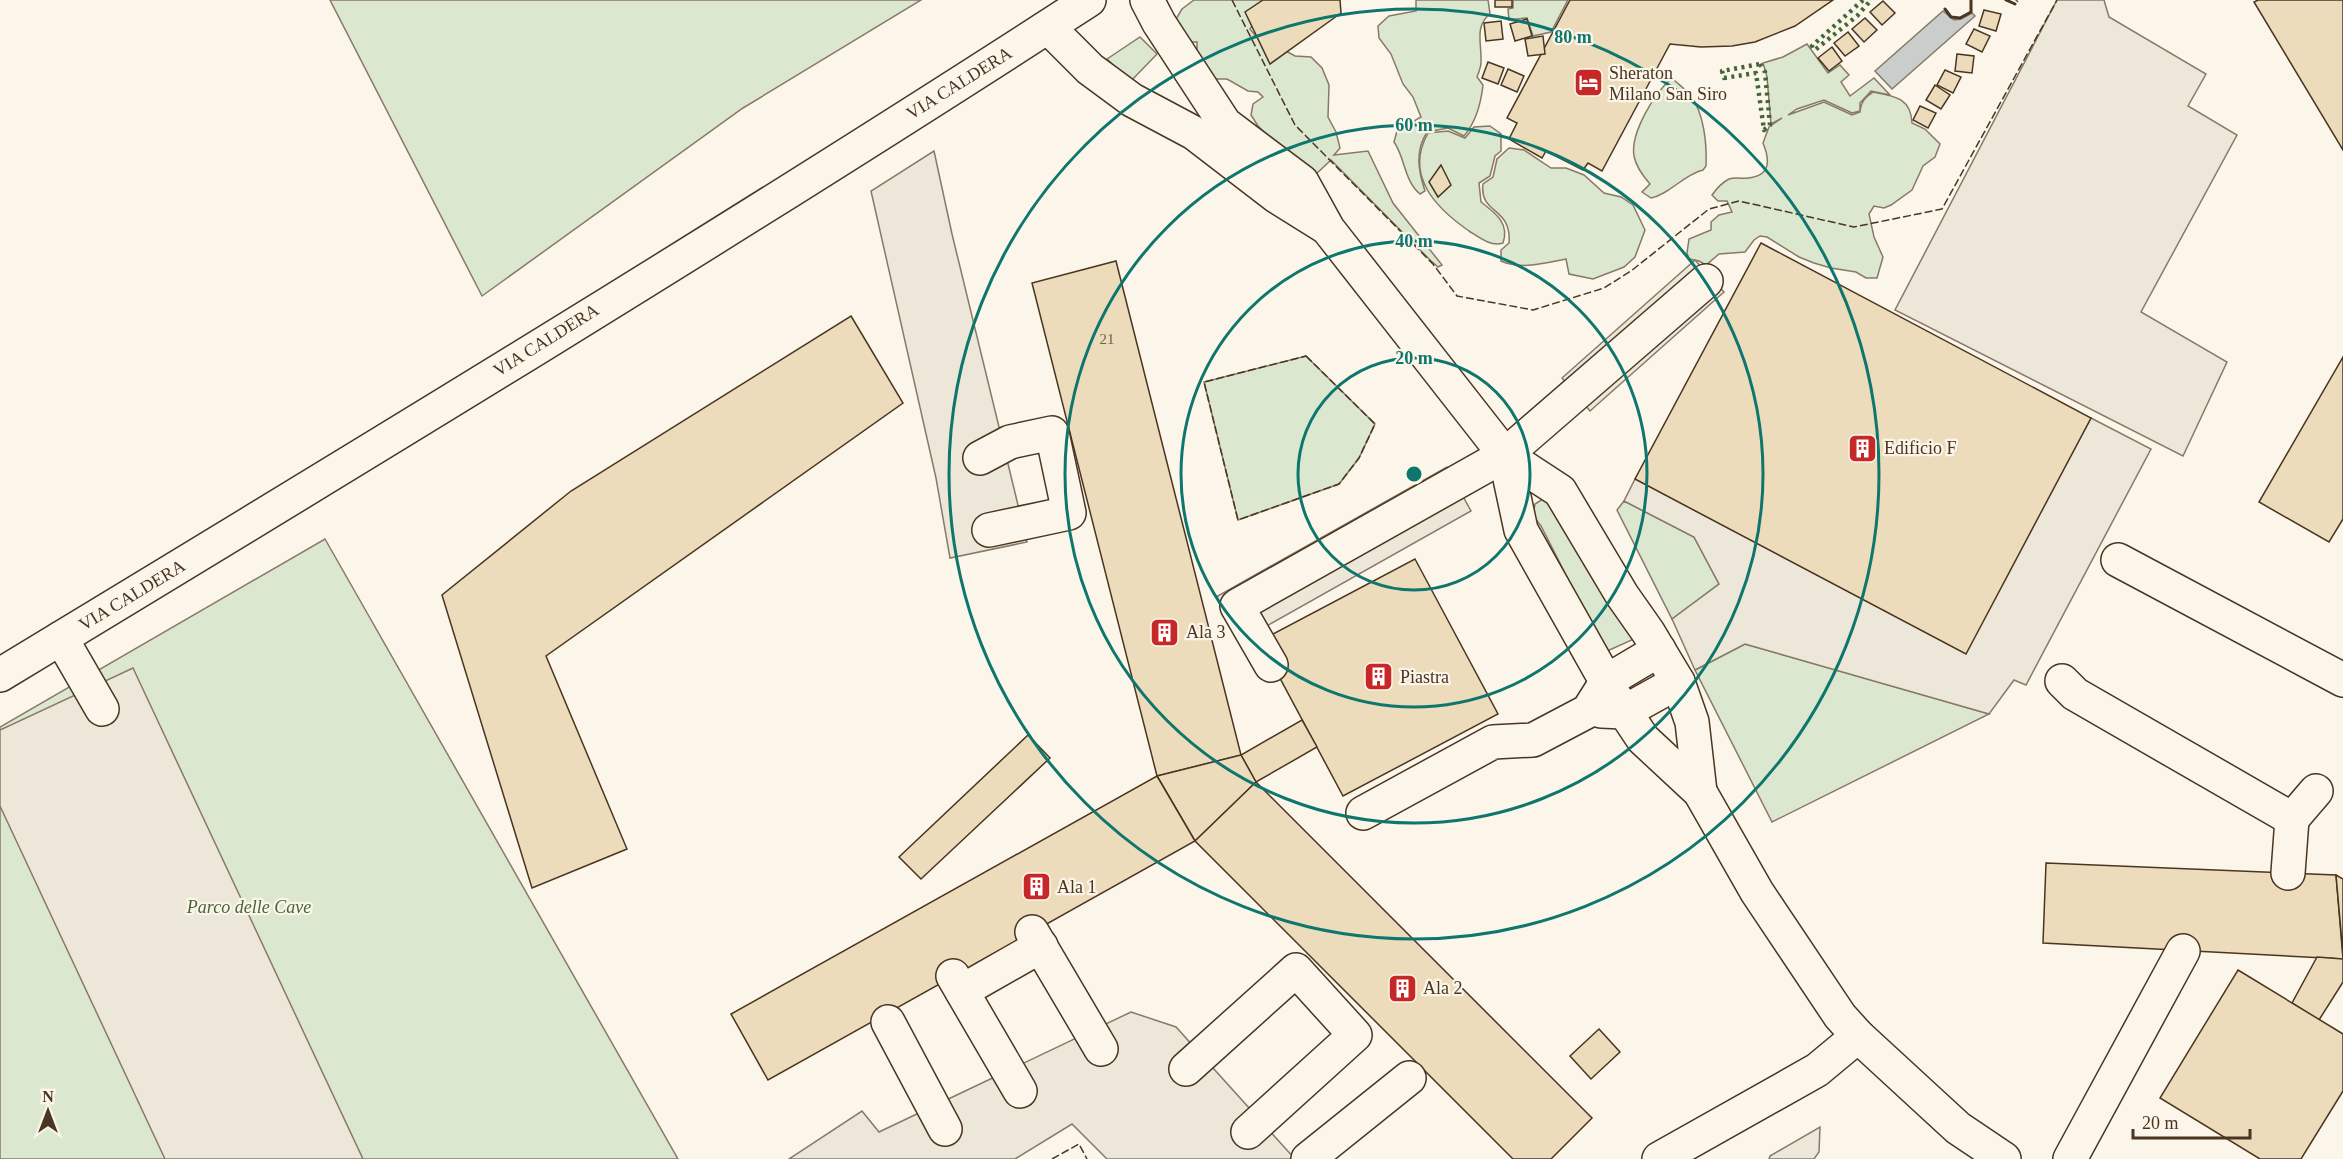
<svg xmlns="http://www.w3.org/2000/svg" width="2343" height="1159" font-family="'Times New Roman',serif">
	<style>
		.green { fill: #dce7d0; stroke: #887966; stroke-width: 1.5 }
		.parking { fill: #ede7d9; stroke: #887966; stroke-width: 1.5 }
		.water { fill: #c9cecd; stroke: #887966; stroke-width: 1.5 }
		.building { fill: #ecdcbc; stroke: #4a3520; stroke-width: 1.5 }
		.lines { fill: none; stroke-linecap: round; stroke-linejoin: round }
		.minor-casing { stroke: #4a3520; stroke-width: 36 }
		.minor { stroke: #fbf6e9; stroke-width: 33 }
		.hedge { stroke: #436837; stroke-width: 4.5; stroke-dasharray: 3 4.5; stroke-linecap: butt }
		.fence { stroke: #4a3520; stroke-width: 1.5; stroke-dasharray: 8 3; stroke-linecap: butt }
		.wall { stroke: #4a3520; stroke-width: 3 }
		.ring { fill: none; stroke: #0f766e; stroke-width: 3 }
		.labels { text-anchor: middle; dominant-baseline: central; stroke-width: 4.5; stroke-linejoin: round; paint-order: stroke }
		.number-label { font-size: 15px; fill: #725f47 }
		.poi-label { font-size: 18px; fill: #4a3520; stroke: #fbf6e9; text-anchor: start }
		.street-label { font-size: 18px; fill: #4a3520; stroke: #fbf6e9 }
		.park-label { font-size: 18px; font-style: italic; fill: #436837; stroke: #fbf6e9 }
		.centre { fill: #0f766e; stroke: #fbf6e9; stroke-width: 3 }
		.ring-label { font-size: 18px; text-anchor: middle; font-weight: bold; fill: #0f766e; stroke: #fbf6e9; stroke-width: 4.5; stroke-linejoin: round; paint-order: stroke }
	</style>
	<rect width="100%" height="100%" fill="#fbf6e9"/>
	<g class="green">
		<polygon points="330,0 921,0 743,108 482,296"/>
		<polygon points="1194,0 1271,0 1250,29 1264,46 1275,45 1295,56 1311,57 1322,68 1329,85 1328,117 1336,132 1340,148 1334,155 1368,151 1393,203 1442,265 1438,267 1430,260 1331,160 1315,175 1289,157 1258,126 1251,115 1253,104 1263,97 1258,92 1248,91 1227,79 1209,79 1197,64 1197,42 1189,42 1179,30 1176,19 1182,9"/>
		<path d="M1416 0H1488L1490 14C1474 26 1482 45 1481 62 1481 67 1479 72 1477 77L1483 85C1481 103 1476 122 1464 136L1448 128 1427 132C1415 151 1418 170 1425 191L1420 194C1404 181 1405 157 1394 142L1397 131 1421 117 1413 97 1403 84 1391 54 1379 38 1378 26 1389 16 1416 11Z"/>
		<polygon points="1513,0 1568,0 1551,32 1533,36 1527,18 1509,20 1508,9 1513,8"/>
		<polygon points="1140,37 1157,54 1130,82 1107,59"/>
		<path d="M1807 44 1828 73 1840 65 1849 75 1841 82 1850 96 1874 78 1890 95 1871 91 1860 103V111L1852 113 1824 100 1797 109 1788 115 1824 102 1852 115 1860 112C1861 102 1865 97 1873 92 1895 96 1911 98 1912 123L1925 129 1940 144 1935 157 1923 166 1912 190 1891 205 1884 208 1874 206 1869 214 1874 237 1883 257 1877 278H1866L1856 272 1831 268 1814 263 1799 257 1767 237 1760 236 1754 240 1745 252 1719 254 1706 265 1699 261 1689 259 1687 253 1689 239 1711 230V222L1719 215 1732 212 1727 201H1718L1712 195C1717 188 1721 183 1729 179 1735 177 1742 179 1748 178 1771 176 1770 160 1763 143L1769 127 1782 118 1771 124 1767 77 1763 63 1783 57Z"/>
		<path d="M1672 78C1678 84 1685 89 1690 95 1704 112 1707 144 1706 166L1703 170C1683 175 1670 194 1651 198L1642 192 1650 184C1643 176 1636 167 1634 156 1630 133 1655 92 1672 78Z"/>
		<path d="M1490 126 1501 134V151L1495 156 1490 176 1479 183 1481 202C1495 213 1510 223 1503 243 1491 247 1480 238 1469 231 1436 208 1404 176 1428 133L1448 131 1465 138 1474 127Z"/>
		<path d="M1509 148 1524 150 1551 168H1566L1584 175 1604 193 1621 197 1633 205 1645 230 1635 257 1624 267 1593 279 1569 274 1566 259C1545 263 1521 270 1501 261V250L1509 243C1512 206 1479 215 1483 184L1493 177 1497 159Z"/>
		<polygon points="1306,356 1375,424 1359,458 1339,484 1238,520 1204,382"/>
		<polygon points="1546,497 1634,639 1605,652 1541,526 1533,516 1535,504"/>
		<polygon points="1624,501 1694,537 1719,584 1672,619 1617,510"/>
		<polygon points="325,539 678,1159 0,1159 0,727"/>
		<polygon points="1745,644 1989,714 1772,822 1695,670"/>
	</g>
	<g class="parking">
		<polygon points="2057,0 2104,0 2109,17 2206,74 2188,106 2237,135 2141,312 2227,362 2183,456 1895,310"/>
		<polygon points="934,151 952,234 1027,542 950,558 936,478 871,191"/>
		<polygon points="1695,260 1724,292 1590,411 1562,378"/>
		<polygon points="2091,418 2151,449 2026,685 2014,680 1989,714 1745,644 1695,670 1672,619 1719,584 1694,537 1624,501 1635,479 1965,653"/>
		<polygon points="1447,467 1471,511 1240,641 1216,597"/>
		<polygon points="133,668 363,1159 165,1159 0,806 0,730"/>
		<polygon points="1131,1012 1176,1027 1295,1159 1107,1159 1072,1124 1015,1159 789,1159 862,1111 879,1132"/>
		<polygon points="1820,1127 1819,1152 1814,1159 1769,1159 1770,1156"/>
	</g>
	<polygon class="water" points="1943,11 1954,20 1961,19 1972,13 1975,16 1892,89 1875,71"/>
	<g class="building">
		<polygon points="1263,0 1340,0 1341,13 1270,64 1245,12"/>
		<rect x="1495" y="0" width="17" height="7"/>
		<polygon points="1570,0 1833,0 1795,26 1755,42 1732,46 1701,47 1670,44 1602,171 1588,163 1583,170 1546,151 1542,158 1509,139 1517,123 1507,118"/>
		<polygon points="2258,0 2343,0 2343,150 2254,2"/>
		<polygon points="1883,1 1895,13 1882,25 1870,12"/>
		<polygon points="1984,10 2001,14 1996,31 1979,26"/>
		<polygon points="1865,18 1877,30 1864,42 1852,29"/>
		<polygon points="1527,19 1532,36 1515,41 1510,24"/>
		<polygon points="1501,21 1503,39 1486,41 1484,23"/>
		<polygon points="1974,29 1990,36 1982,52 1966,44"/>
		<polygon points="1848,32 1859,46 1845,56 1834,43"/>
		<polygon points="1543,36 1545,54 1528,56 1525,39"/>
		<polygon points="1832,47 1842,61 1829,71 1818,58"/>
		<polygon points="1957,54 1974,56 1972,73 1955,71"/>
		<polygon points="1488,62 1504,68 1498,84 1482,78"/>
		<polygon points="1508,69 1524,76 1517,92 1501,85"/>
		<polygon points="1945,70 1961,77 1953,93 1937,85"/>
		<polygon points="1935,85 1950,95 1941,109 1926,100"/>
		<polygon points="1920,106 1936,113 1928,128 1913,120"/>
		<polygon points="1441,165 1451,185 1438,197 1429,182"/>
		<polygon points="1761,243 2091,418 1966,654 1635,479"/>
		<polygon points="1116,261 1241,755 1157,776 1032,283"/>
		<polygon points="851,316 903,403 546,656 627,849 532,888 442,595 571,491"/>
		<polygon points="2343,357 2343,519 2329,542 2259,502"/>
		<polygon points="1415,559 1498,714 1343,796 1260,641"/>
		<polygon points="1302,720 1317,747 1256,782 1241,755"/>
		<polygon points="1028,735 1050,758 921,879 899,857"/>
		<polygon points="1241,755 1256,782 1195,841 1157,776"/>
		<polygon points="1157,776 1195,841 768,1080 731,1014"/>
		<polygon points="1256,782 1592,1118 1551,1159 1513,1159 1195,841"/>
		<polygon points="2046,863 2336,875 2343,959 2043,943"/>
		<polygon points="2336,875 2343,879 2343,954"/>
		<polygon points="2317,957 2343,959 2343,982 2319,1020 2292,1003"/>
		<polygon points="2238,970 2343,1034 2343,1091 2301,1159 2260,1159 2160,1098"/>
		<polygon points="1599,1029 1620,1052 1591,1079 1570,1056"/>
	</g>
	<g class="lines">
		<defs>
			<g id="minor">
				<polyline points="1147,0 1159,23 1225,124 1302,182 1328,229 1505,455 1560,491 1622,595 1648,632 1678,682 1692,722 1700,792"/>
				<polyline points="1048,27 1090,69 1132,100 1194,133 1276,196 1324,226"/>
				<polyline points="1505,455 1521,530 1615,697 1643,739 1700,792 1757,892 1840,1016 1858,1036 1958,1128 2004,1159"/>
				<polyline points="980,458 1010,442 1052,433 1069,513 989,530"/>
				<polyline points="2118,560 2343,680"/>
				<polyline points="61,638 102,709"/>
				<polyline points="1271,665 1237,606 1505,455 1706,281"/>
				<path d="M0 675C365 454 731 232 1089 0"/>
				<polyline points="2062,681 2075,694 2292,819 2316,791"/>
				<polyline points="1601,711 1624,712 1678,682"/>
				<polyline points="1363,813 1493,742 1533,740 1588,711 1607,681 1659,650"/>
				<polyline points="2288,873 2292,819"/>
				<polyline points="1032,932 1101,1049"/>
				<polyline points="953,976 1020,1091"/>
				<polyline points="962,991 1041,946"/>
				<polyline points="888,1022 945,1129"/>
				<polyline points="1186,1069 1296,970 1355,1035 1248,1132"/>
				<polyline points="1308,1159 1409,1078"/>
				<polyline points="1659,1159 1817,1070 1858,1036"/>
				<polyline points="2070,1159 2183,951"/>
			</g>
		</defs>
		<use href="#minor" class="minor-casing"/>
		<use href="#minor" class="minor"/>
		<g class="hedge">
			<polyline points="1863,0 1812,46 1815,50 1857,16 1871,0"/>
			<polyline points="2016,1 2017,0"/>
			<polygon points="1760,64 1765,72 1770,125 1764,130 1756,73 1724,78 1722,71"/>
		</g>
		<g class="fence">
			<polyline points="1232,0 1295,125 1433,264 1457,296 1533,310 1604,288 1631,271 1709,209 1739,201 1854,227 1942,209 2057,0"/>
			<polygon points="1306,356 1375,424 1359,458 1339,484 1238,520 1204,382"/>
			<polyline points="1052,1159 1079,1144 1087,1159"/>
		</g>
		<g class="wall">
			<polyline points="2006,0 2015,4"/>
			<polyline points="1945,9 1951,17 1960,18 1971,12 1971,0"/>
		</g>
	</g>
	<g class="ring">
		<circle cx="1414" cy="474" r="116"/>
		<circle cx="1414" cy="474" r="233"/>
		<circle cx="1414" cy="474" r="349"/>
		<circle cx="1414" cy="474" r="465"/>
	</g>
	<defs>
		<symbol id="hotel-square" viewBox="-11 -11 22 22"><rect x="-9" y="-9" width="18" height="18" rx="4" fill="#c62828" stroke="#fbf6e9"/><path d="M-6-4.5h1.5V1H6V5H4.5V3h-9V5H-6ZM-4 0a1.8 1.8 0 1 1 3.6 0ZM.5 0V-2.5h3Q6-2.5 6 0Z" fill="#fff"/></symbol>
		<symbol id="building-square" viewBox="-11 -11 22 22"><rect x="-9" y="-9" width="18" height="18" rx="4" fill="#c62828" stroke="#fbf6e9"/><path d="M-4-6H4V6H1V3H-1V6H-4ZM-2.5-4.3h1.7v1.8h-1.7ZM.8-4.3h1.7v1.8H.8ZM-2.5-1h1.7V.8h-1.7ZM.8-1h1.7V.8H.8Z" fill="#fff"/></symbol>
	</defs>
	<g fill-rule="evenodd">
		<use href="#hotel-square" x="1572" y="66" width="33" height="33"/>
		<use href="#building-square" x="1846" y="432" width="33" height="33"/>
		<use href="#building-square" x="1148" y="616" width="33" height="33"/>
		<use href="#building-square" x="1362" y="660" width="33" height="33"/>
		<use href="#building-square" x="1020" y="870" width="33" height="33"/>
		<use href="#building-square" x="1386" y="972" width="33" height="33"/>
	</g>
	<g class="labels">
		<g class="number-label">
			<text x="1107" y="339">21</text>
		</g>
		<g class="poi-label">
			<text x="1609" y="73">Sheraton<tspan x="1609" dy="21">Milano San Siro</tspan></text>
			<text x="1884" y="448">Edificio F</text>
			<text x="1186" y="632">Ala 3</text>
			<text x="1400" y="677">Piastra</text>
			<text x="1057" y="887">Ala 1</text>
			<text x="1423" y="988">Ala 2</text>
		</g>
		<g class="street-label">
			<text transform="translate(959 83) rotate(-32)">VIA CALDERA</text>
			<text transform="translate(546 340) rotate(-32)">VIA CALDERA</text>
			<text transform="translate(132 595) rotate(-31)">VIA CALDERA</text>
		</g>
		<g class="park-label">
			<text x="249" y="907">Parco delle Cave</text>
		</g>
	</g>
	<circle cx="1414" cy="474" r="9" class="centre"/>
	<g class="ring-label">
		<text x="1573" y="43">80 m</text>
		<text x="1414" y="131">60 m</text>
		<text x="1414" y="247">40 m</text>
		<text x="1414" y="364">20 m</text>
	</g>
	<g transform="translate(48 1111)" stroke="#fbf6e9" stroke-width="4.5" paint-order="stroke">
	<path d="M0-4.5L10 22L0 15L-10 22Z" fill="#4a3520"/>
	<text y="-9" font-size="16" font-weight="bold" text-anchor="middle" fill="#4a3520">N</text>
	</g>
	<path d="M2133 1129v9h117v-9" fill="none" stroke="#4a3520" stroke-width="3"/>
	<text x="2142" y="1129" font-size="18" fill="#4a3520" stroke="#fbf6e9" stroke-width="4.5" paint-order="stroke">20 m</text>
</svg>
